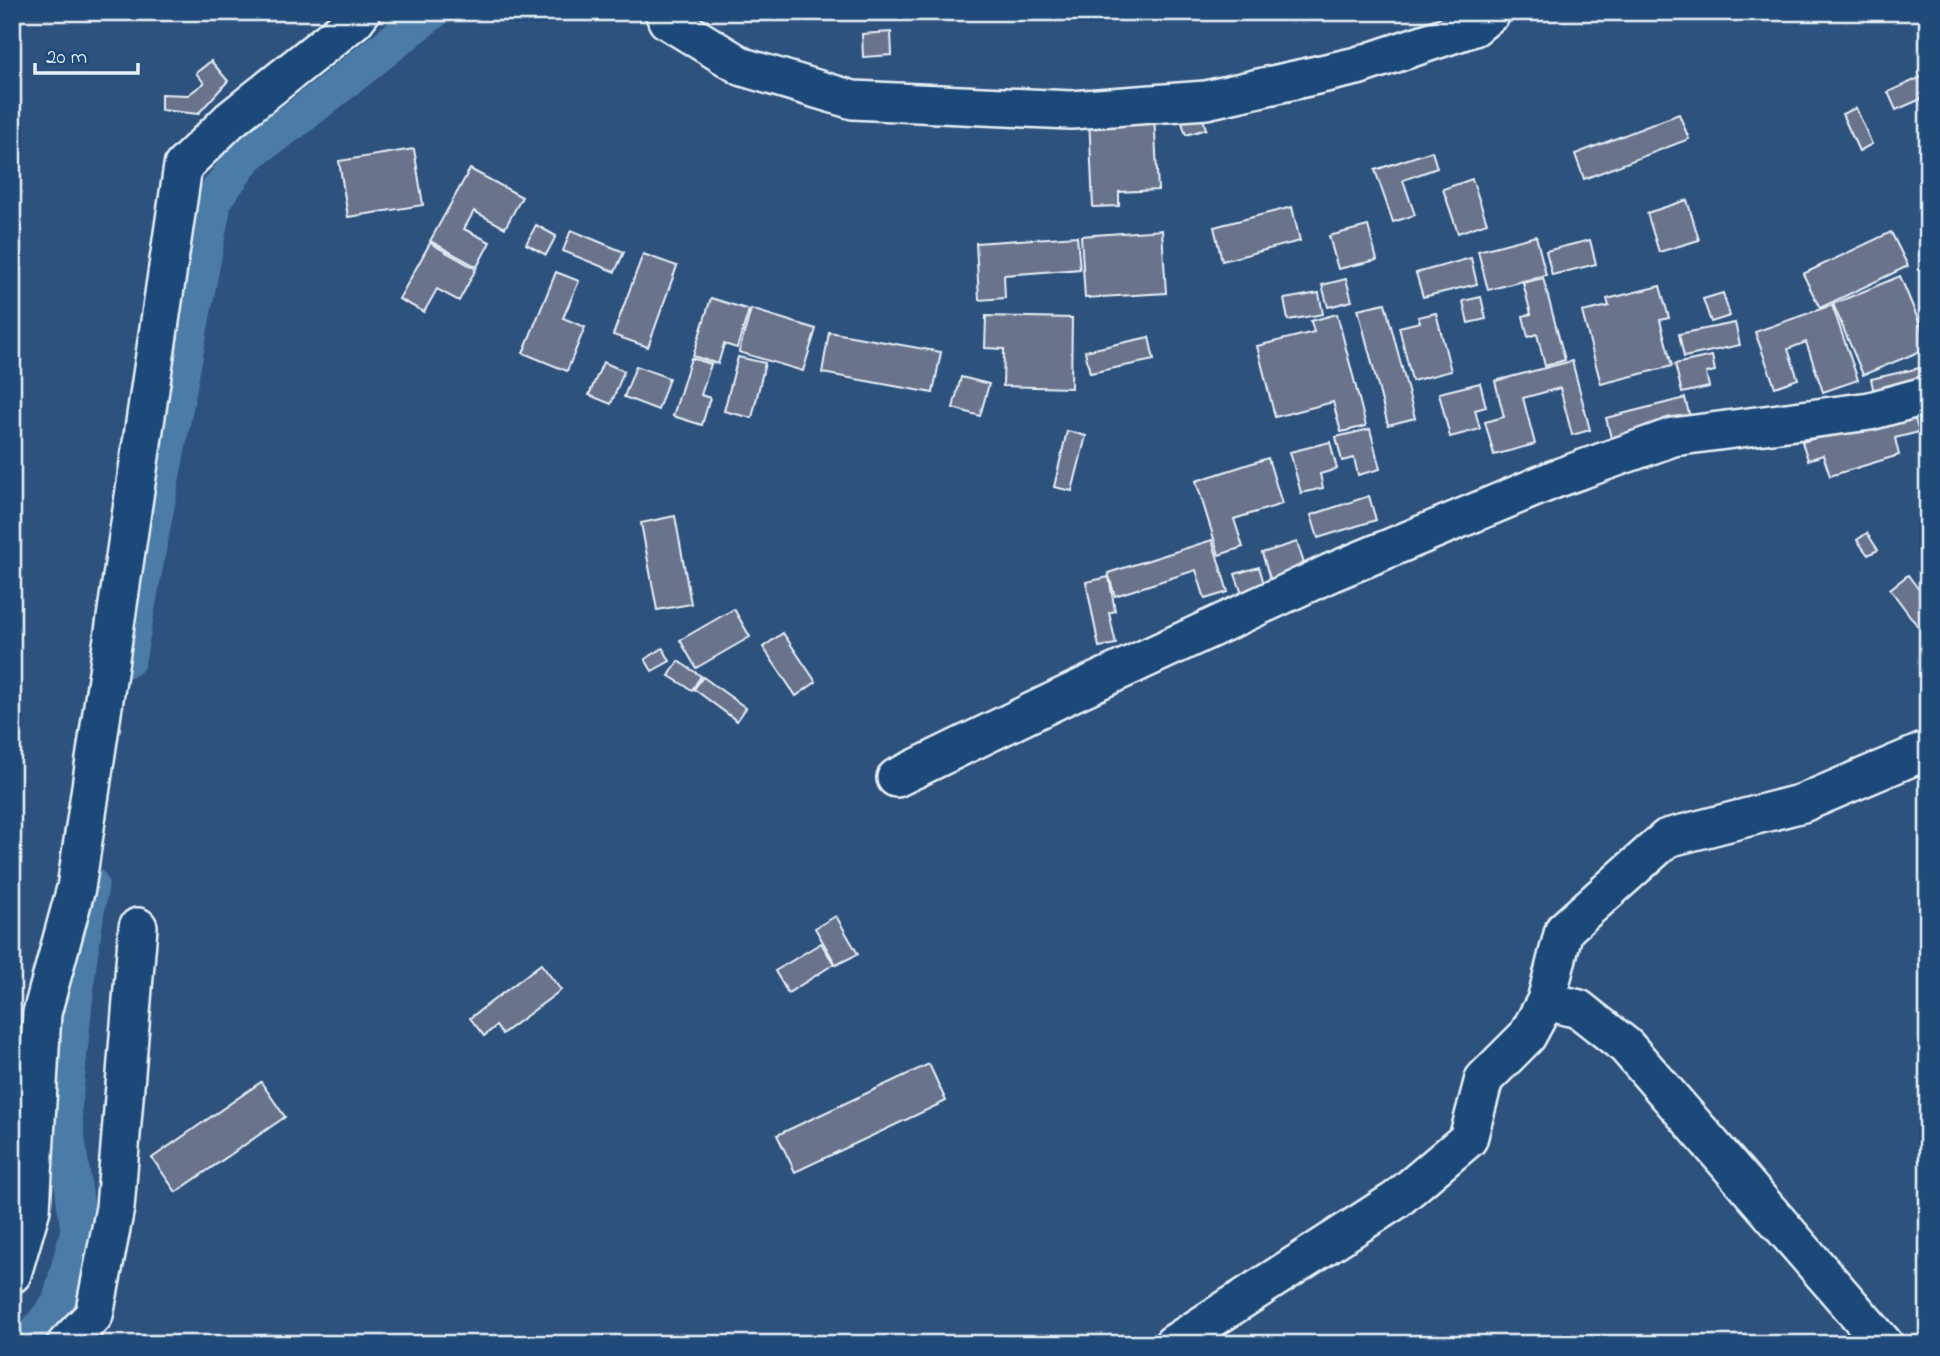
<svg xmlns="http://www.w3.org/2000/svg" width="1940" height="1356" font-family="'Indie Flower',sans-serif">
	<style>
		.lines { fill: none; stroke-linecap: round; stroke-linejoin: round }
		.canal { stroke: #4b7ba8; stroke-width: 37 }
		.building { fill: #6b738c; stroke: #e8f1f8; stroke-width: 2 }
		.minor-casing { stroke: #e8f1f8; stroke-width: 42 }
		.minor { stroke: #1f4a7a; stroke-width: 37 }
	</style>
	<rect width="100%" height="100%" fill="#2e527e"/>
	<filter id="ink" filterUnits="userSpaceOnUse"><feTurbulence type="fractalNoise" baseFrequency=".0143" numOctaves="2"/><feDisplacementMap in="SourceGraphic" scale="14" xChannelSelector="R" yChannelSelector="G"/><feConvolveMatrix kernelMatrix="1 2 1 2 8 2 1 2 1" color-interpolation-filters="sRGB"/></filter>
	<g filter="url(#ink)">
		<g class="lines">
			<g class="canal">
				<polyline points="127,659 214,198 246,155 300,116 431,12"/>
				<polyline points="28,1344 60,1304 79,1230 63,1111 78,963 90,885"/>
			</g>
		</g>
		<g class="building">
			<polygon points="891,32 892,55 863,57 862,34"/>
			<polygon points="211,61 228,81 198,114 161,110 161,94 188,95 204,83 196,73"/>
			<polygon points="1928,74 1928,96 1896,110 1888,92"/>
			<polygon points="1198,101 1206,129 1186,135 1177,107"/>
			<polygon points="1856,108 1872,144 1859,151 1842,114"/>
			<polygon points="1154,114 1158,190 1119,192 1119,206 1093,207 1089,117"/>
			<polygon points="1679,114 1689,139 1584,179 1575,154"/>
			<polygon points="414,149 423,205 348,217 339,161"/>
			<polygon points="1432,151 1437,168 1403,180 1415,215 1393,222 1375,170"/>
			<polygon points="470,169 522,197 505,228 474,211 464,229 490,242 477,267 430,241"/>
			<polygon points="1472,179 1487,223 1458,233 1443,189"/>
			<polygon points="1687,200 1699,240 1659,252 1647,213"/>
			<polygon points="1292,207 1300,241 1222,261 1214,227"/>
			<polygon points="536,225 556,236 546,255 526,244"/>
			<polygon points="1368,226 1377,260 1338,269 1329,236"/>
			<polygon points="571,230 624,252 615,272 563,251"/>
			<polygon points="1162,230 1166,293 1085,298 1081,236"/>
			<polygon points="1891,232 1908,266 1820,308 1803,274"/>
			<polygon points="1077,236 1080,269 1004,275 1005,298 979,300 976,243"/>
			<polygon points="1536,236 1546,275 1488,290 1478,251"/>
			<polygon points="1590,240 1596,264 1552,275 1546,251"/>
			<polygon points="430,243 476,269 459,301 437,289 424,312 399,299"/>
			<polygon points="643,254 677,266 648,347 613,335"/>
			<polygon points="1471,258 1477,284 1423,297 1416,273"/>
			<polygon points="556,272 579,281 563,318 585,327 567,371 523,353"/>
			<polygon points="1900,276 1928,343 1928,348 1863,375 1833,304"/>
			<polygon points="1543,278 1565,360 1545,366 1537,334 1528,337 1523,316 1531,314 1523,283"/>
			<polygon points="1346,279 1352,301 1328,307 1322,285"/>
			<polygon points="1660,286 1669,318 1660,320 1672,366 1601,384 1582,312 1609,306 1607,299"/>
			<polygon points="1319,293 1323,314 1288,320 1284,299"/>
			<polygon points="1723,293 1730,316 1711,322 1703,299"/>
			<polygon points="1481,297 1486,319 1468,323 1463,301"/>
			<polygon points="711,298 749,310 737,348 724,344 718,364 693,356"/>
			<polygon points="1385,303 1415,418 1388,425 1358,309"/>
			<polygon points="1832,305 1858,380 1823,392 1806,342 1788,349 1798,379 1775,387 1755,332"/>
			<polygon points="751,309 816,329 803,371 739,352"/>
			<polygon points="1436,313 1451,371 1412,381 1399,327 1420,322 1418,317"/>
			<polygon points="1337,314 1366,426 1341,432 1333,402 1275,417 1257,346 1314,332 1311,321"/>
			<polygon points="986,316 1072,318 1071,388 1003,386 1004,349 985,348"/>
			<polygon points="1735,323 1740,345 1684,357 1679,334"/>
			<polygon points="829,332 941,352 933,393 822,373"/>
			<polygon points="1149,337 1154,360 1090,373 1085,351"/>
			<polygon points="1712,356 1715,371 1706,373 1709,387 1682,393 1675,364"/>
			<polygon points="738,357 765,363 752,418 724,411"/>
			<polygon points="691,358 711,364 701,395 710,398 702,425 673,416"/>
			<polygon points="1572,361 1590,430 1572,435 1560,388 1523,398 1535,444 1494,455 1485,422 1504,417 1495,381"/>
			<polygon points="603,362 624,371 611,404 589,395"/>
			<polygon points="636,366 669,378 658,410 624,397"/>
			<polygon points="1924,367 1928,382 1876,402 1871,379"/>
			<polygon points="961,377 989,384 980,416 953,408"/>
			<polygon points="1480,383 1486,407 1475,410 1480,429 1450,437 1439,393"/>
			<polygon points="1685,398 1693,429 1614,450 1606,418"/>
			<polygon points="1928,404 1928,441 1926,441 1916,408"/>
			<polygon points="1912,410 1919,432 1895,438 1899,455 1830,476 1823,455 1808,460 1802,442"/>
			<polygon points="1370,429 1380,469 1358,475 1354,458 1342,461 1336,437"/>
			<polygon points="1067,431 1086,436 1072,491 1054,487"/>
			<polygon points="1330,442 1337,469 1320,474 1323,488 1301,493 1290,452"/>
			<polygon points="1268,458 1282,504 1234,519 1243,547 1219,555 1196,481"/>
			<polygon points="1369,496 1376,520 1318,538 1311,515"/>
			<polygon points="675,516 691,604 657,610 641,523"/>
			<polygon points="1867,533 1878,550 1868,555 1857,540"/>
			<polygon points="1212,540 1228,592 1205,599 1196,570 1115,596 1108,573"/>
			<polygon points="1297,542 1307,573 1272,585 1262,553"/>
			<polygon points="1259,567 1265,587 1242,594 1235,574"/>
			<polygon points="1908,575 1928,602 1928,640 1890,589"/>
			<polygon points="1109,577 1115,611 1109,613 1116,644 1099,647 1086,582"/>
			<polygon points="734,609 750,637 696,668 680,640"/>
			<polygon points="783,633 816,682 796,696 763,647"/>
			<polygon points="663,648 670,661 652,671 645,659"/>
			<polygon points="678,661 701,676 692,690 669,676"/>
			<polygon points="703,677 746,708 737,721 694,689"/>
			<polygon points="836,916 858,954 836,965 815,928"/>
			<polygon points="821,943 834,964 788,993 775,971"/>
			<polygon points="541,964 561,990 502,1034 496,1026 484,1036 470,1018"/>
			<polygon points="929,1064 946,1101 795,1172 777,1135"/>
			<polygon points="261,1082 285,1117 176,1192 152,1158"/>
		</g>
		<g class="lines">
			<defs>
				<g id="minor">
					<polyline points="664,12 667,20 743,67 853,100 1071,110 1206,100 1357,66 1474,27 1492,12"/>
					<polyline points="896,778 1065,696 1330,573 1555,479 1673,437 1870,411 1928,395"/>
					<polyline points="1546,1001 1579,1009 1626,1046 1884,1344"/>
					<polyline points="12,1274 31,1209 42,1013 76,888 183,166 230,120 355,20 361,12"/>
					<polyline points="66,1344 94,1315 115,1208 138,927"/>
					<polyline points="1173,1344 1396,1200 1468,1139 1484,1079 1527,1036 1546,1001 1564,930 1667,838 1803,803 1928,750"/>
				</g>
			</defs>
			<use href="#minor" class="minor-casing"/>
			<use href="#minor" class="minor"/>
		</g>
	</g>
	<rect width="1940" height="1356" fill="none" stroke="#1f4a7a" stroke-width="42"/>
	<rect x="21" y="21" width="1898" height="1314" fill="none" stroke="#e8f1f8" stroke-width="2.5" filter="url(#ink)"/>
	<path d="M35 63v10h103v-10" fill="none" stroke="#e8f1f8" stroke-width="3.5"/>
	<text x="46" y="63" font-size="21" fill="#e8f1f8" stroke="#1f4a7a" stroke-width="5" paint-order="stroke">20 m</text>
</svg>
